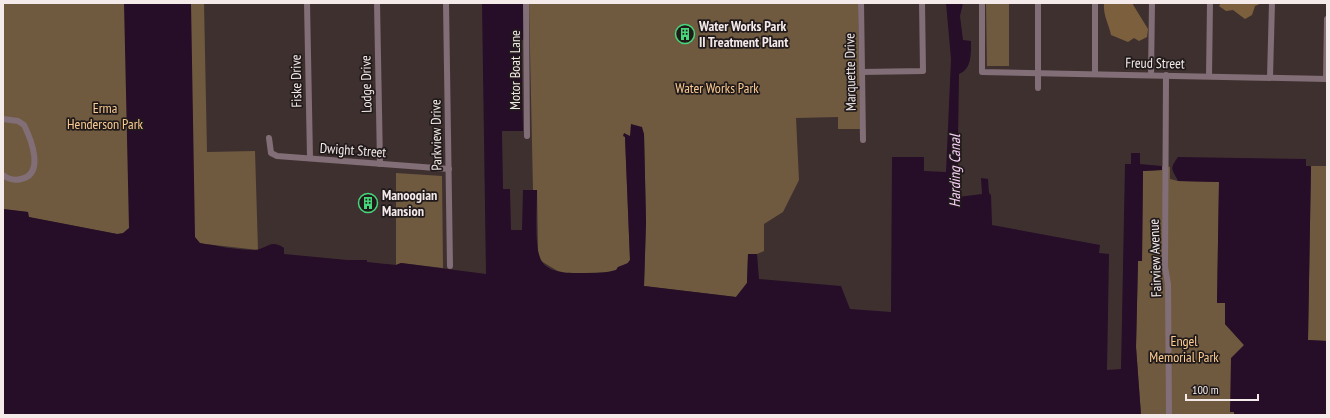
<svg xmlns="http://www.w3.org/2000/svg" width="1330" height="418" font-family="'PT Sans Narrow',sans-serif">
	<style>
		.green { fill: #6f5a40 }
		.forest { fill: #7c603d }
		.water { fill: #260d28 }
		.lines { fill: none; stroke-linecap: round; stroke-linejoin: round }
		.minor { stroke: #826e76; stroke-width: 6 }
		.labels { text-anchor: middle; dominant-baseline: central; stroke-width: 3.5; stroke-linejoin: round; paint-order: stroke }
		.poi-label { font-size: 14px; font-weight: bold; fill: #f4eaea; stroke: #211a1a; text-anchor: start }
		.street-label { font-size: 14px; fill: #f4eaea; stroke: #211a1a }
		.park-label { font-size: 14px; fill: #fccc92; stroke: #211a1a }
		.water-label { font-size: 15px; font-style: italic; fill: #fcd2fe; stroke: #211a1a }
	</style>
	<rect width="100%" height="100%" fill="#3f3030"/>
	<g class="green">
		<polygon points="3,3 204,3 207,152 255,151 258,250 117,234 28,217 28,212 3,209"/>
		<polygon points="529,3 858,3 860,129 838,129 838,117 796,118 799,180 783,212 764,224 764,251 757,254 748,254 747,283 736,297 644,286 646,222 644,134 625,137 630,260 625,266 618,267 617,270 610,272 585,273 561,273 541,261 538,251 537,190 533,190"/>
		<polygon points="986,3 1009,3 1009,66 987,66"/>
		<polygon points="1327,141 1327,341 1308,340 1311,166 1326,166"/>
		<polygon points="1162,166 1170,167 1170,179 1178,181 1219,182 1217,303 1225,303 1225,324 1244,345 1230,412 1234,412 1234,415 1141,415 1136,347 1138,261 1142,261 1143,171 1162,170"/>
		<polygon points="396,173 442,176 443,268 401,263 396,265"/>
	</g>
	<g class="forest">
		<path d="M1104 3H1132L1148 29 1147 37 1139 41 1134 38 1128 42 1111 35C1109 24 1103 16 1104 3Z"/>
		<polygon points="1221,3 1262,3 1255,6 1252,15 1245,19 1233,10 1226,11 1219,6"/>
	</g>
	<g class="water">
		<path d="M124 3H191L195 237 200 243C218 246 236 250 254 250 266 250 270 238 284 248V254L347 260H367V262L396 265 401 263 486 274 482 3H525L526 39 521 40 523 131H502L503 189H510L511 230H522L523 190H537C537 206 534 248 541 260 547 272 565 273 577 273 590 273 604 274 616 270L618 267 628 263 630 260 625 137 623 136 624 133 630 136 631 124 642 127 644 134 646 222 644 286 736 297 747 283 748 254H757L759 279 841 286 850 309 891 312 892 157H924V171L946 172 951 59 946 3H963L960 16 963 40 971 41C971 53 972 69 959 74L958 141 962 140 958 146V197L982 194 981 178 988 179 989 193 991 195 992 225 1100 245 1099 253 1109 254 1107 370 1121 369 1125 164H1131V153H1140V164L1162 166V170L1143 171 1142 261H1138L1136 347 1141 415H3V209L28 212 29 217 117 234 123 233 129 228Z"/>
		<path d="M1178 157 1306 159V166H1311L1308 340 1327 341V415H1234V412H1230L1231 358 1244 345 1225 324V303H1217L1219 182 1178 181C1172 168 1169 170 1178 157Z"/>
	</g>
	<g class="lines">
		<g class="minor">
			<polyline points="307,3 310,158"/>
			<polyline points="377,3 380,164"/>
			<polyline points="446,3 450,266"/>
			<polyline points="526,3 527,136"/>
			<polyline points="861,3 863,140"/>
			<polyline points="982,3 982,72 1327,79"/>
			<polyline points="1038,3 1038,88"/>
			<polyline points="1095,3 1095,74"/>
			<polyline points="862,72 923,71 922,3"/>
			<polyline points="1151,75 1152,3"/>
			<polyline points="1166,75 1165,267 1168,284 1169,415"/>
			<polyline points="1209,76 1210,3"/>
			<polyline points="1270,77 1272,3"/>
			<polyline points="1326,79 1327,19"/>
			<path d="M3 119 18 121 24 125C31 139 45 174 21 179 14 181 8 179 3 175"/>
			<polyline points="269,138 271,153 277,156 449,169"/>
		</g>
	</g>
	<defs>
		<symbol id="building-ring" viewBox="-11 -11 22 22"><circle r="9.5" fill="#211a1a" stroke="#45d77a" stroke-width="1.5"/><path d="M-4-6H4V6H1V3H-1V6H-4ZM-2.5-4.3h1.7v1.8h-1.7ZM.8-4.3h1.7v1.8H.8ZM-2.5-1h1.7V.8h-1.7ZM.8-1h1.7V.8H.8Z" fill="#45d77a"/></symbol>
	</defs>
	<g fill-rule="evenodd">
		<use href="#building-ring" x="674" y="23" width="22" height="22"/>
		<use href="#building-ring" x="357" y="192" width="22" height="22"/>
	</g>
	<g class="labels">
		<g class="poi-label">
			<text x="699" y="26">Water Works Park<tspan x="699" dy="16">II Treatment Plant</tspan></text>
			<text x="382" y="195">Manoogian<tspan x="382" dy="16">Mansion</tspan></text>
		</g>
		<g class="street-label">
			<text transform="translate(1155 63) rotate(1)">Freud Street</text>
			<text transform="translate(515 70) rotate(-90)">Motor Boat Lane</text>
			<text transform="translate(850 72) rotate(-91)">Marquette Drive</text>
			<text transform="translate(296 81) rotate(-91)">Fiske Drive</text>
			<text transform="translate(366 84) rotate(-91)">Lodge Drive</text>
			<text transform="translate(436 135) rotate(-91)">Parkview Drive</text>
			<text transform="translate(353 150) rotate(4)">Dwight Street</text>
			<text transform="translate(1155 258) rotate(-92)">Fairview Avenue</text>
		</g>
		<g class="park-label">
			<text x="717" y="88">Water Works Park</text>
			<text x="105" y="108">Erma<tspan x="105" dy="16">Henderson Park</tspan></text>
			<text x="1184" y="341">Engel<tspan x="1184" dy="16">Memorial Park</tspan></text>
		</g>
		<g class="water-label">
			<text transform="translate(954 171) rotate(-90)">Harding Canal</text>
		</g>
	</g>
	<rect width="1330" height="418" fill="none" stroke="#f4eaea" stroke-width="8"/>
	<path d="M1186 394v6h72v-6" fill="none" stroke="#f4eaea" stroke-width="2"/>
	<text x="1192" y="394" font-size="12" fill="#f4eaea" stroke="#211a1a" stroke-width="3" paint-order="stroke">100 m</text>
</svg>
